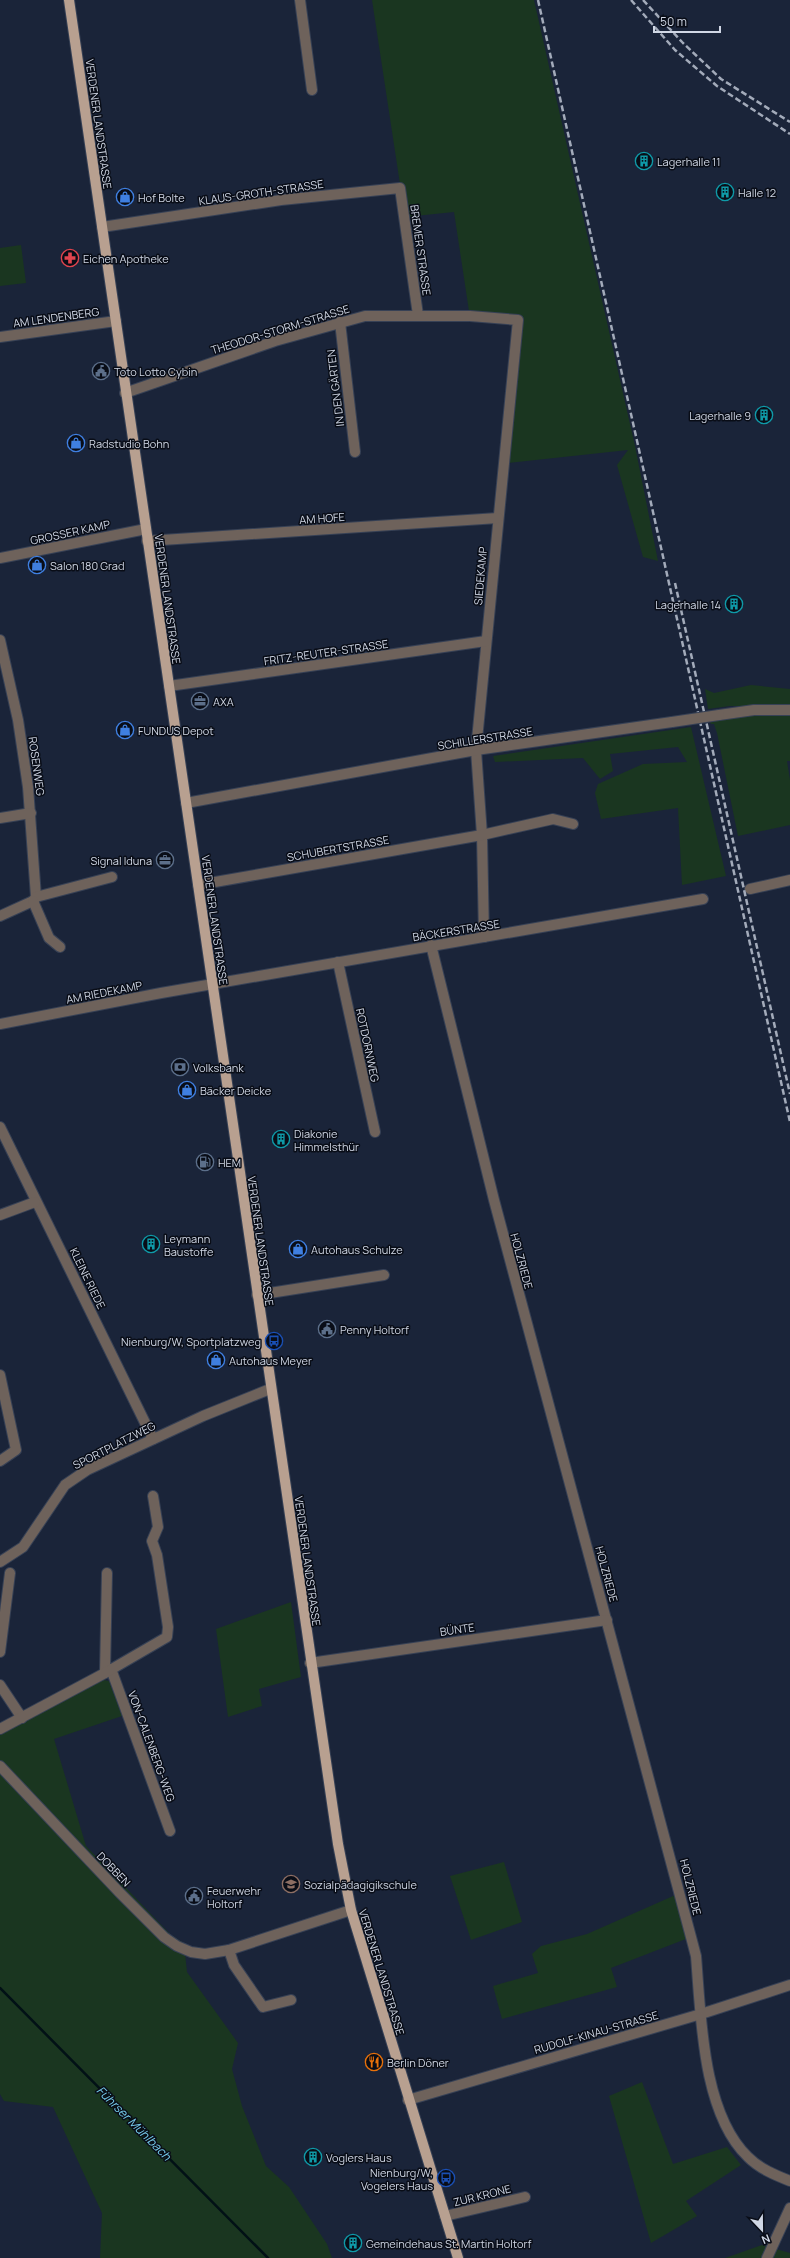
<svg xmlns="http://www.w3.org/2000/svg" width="790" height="2258" font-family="Manrope,sans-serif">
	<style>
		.green { fill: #1a3620 }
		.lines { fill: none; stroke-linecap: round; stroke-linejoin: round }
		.stream { stroke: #021116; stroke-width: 2.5 }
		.minor-casing { stroke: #374155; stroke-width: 12 }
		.major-casing { stroke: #374155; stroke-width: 12 }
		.minor { stroke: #6e625b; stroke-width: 10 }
		.major { stroke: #b8a090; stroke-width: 10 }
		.rail { stroke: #a3abba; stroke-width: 2.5; stroke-dasharray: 6 3; stroke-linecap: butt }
		.minor-bridge-casing { stroke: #374155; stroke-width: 12; stroke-linecap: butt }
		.minor-bridge { stroke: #6e625b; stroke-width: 10 }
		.labels { text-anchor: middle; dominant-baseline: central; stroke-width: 3; stroke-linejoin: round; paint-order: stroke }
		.street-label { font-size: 11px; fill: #d0d7e5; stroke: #090d17 }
		.poi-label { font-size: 11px; fill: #d0d7e5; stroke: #090d17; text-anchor: start }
		.water-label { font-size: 12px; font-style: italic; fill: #75cceb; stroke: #090d17 }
	</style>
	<rect width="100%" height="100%" fill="#1a2439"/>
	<g class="green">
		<polygon points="372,0 534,0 635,446 658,561 643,557 617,465 628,450 508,463 523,317 469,311 454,212 405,217"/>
		<polygon points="21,245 26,283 0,286 0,248"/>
		<polygon points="751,685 790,689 790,706 730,706 708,709 705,689 714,693"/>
		<polygon points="749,714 790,715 790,761 787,761 790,780 790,825 738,836 717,733 714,724 711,724 709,720"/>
		<polygon points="691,727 726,876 682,885 678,808 601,819 595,793 598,784 643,764 687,762 678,747 610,754 613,771 600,779 583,758 495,762 493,756"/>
		<polygon points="291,1602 301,1677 259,1689 262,1706 228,1717 216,1629"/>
		<polygon points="103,1680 109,1681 122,1716 54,1739 86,1846 171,1935 184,1943 187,1972 238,2043 232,2069 242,2106 266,2166 289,2187 327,2244 332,2258 100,2258 102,2213 53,2107 4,2101 0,2094 0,1735"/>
		<polygon points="504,1862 522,1922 471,1940 450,1876"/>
		<polygon points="680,1893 691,1937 611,1968 617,1987 502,2019 493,1986 538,1973 532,1954 541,1946 587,1934"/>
		<polygon points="642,2082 673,2164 727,2147 741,2165 686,2201 697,2216 651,2243 609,2096"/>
		<polygon points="762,2245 790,2253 790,2258 725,2258"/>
	</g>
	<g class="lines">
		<polyline class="stream" points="0,1988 268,2258"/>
		<defs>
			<g id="minor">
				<polyline points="300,0 312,90"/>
				<polyline points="102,227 281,200 400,188 418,315"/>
				<polyline points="340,322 355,452"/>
				<polyline points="0,337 116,321"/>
				<polyline points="125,393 275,341 365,316 470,316 518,320 476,750 482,835 484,937"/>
				<polyline points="147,541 498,518"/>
				<polyline points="0,558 146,529"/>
				<polyline points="0,640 18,720 28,787 36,897 33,901 0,916"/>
				<polyline points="169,686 486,641"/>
				<polyline points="719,715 754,710 790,710"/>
				<polyline points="186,803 476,750 672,722"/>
				<polyline points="0,818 31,813"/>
				<polyline points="198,885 482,835 553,819 573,824"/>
				<polyline points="750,889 790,880"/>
				<polyline points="36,897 112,877"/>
				<polyline points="33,901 49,938 60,947"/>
				<path d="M431 945 494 1200 691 1937 696 1956C701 2016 702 2113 748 2157 760 2169 775 2175 790 2181"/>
				<polyline points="338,962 375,1132"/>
				<polyline points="0,1024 161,993 703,899"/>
				<polyline points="0,1127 153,1439"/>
				<polyline points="0,1215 35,1202"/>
				<polyline points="257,1295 384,1275"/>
				<polyline points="0,1375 16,1450 0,1461"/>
				<polyline points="0,1562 23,1547 65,1485 87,1470 203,1416 270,1389"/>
				<polyline points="0,1652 10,1573"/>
				<polyline points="310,1663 607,1620"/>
				<polyline points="111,1669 170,1831"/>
				<polyline points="105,1673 107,1573"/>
				<polyline points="0,1685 22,1718"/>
				<polyline points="0,1729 105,1673 167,1637 168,1627 157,1555 152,1541 158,1527 153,1496"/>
				<polyline points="0,1766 120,1893 164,1937 177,1946 191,1952 205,1954 229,1950 351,1910"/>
				<polyline points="229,1950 234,1965 263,2007 291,2000"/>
				<polyline points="408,2100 701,2014 790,1985"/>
				<polyline points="445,2216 525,2197"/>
				<polyline points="767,2258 790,2208"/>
			</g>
			<polyline id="major" points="69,0 338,1844 351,1910 458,2258"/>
		</defs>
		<use href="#minor" class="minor-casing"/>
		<use href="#major" class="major-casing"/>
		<use href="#minor" class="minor"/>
		<use href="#major" class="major"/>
		<g class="rail">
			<polyline points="538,0 790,1122"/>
			<polyline points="631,0 675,50 717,86 790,134"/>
			<polyline points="643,0 683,43 721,79 790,122"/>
			<polyline points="675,583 790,1094"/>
		</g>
		<defs>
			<polyline id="minor-bridge" points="672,722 719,715"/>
		</defs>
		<use href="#minor-bridge" class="minor-bridge-casing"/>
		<use href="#minor-bridge" class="minor-bridge"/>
	</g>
	<defs>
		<symbol id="building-ring" viewBox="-11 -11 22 22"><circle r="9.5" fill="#090d17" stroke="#0f9aa8" stroke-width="1.5"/><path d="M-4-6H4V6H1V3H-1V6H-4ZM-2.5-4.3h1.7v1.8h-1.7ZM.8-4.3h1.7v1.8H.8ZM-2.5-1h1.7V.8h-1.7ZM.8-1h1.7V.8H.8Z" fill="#0f9aa8"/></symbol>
		<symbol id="shop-ring" viewBox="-11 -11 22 22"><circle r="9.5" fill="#090d17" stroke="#3f7fe0" stroke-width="1.5"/><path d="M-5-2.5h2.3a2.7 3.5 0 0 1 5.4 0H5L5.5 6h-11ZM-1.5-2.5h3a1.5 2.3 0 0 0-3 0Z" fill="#3f7fe0"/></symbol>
		<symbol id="pharmacy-ring" viewBox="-11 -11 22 22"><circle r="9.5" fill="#090d17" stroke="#e0444e" stroke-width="1.5"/><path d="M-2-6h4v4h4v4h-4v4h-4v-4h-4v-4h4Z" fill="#e0444e"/></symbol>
		<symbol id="civic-ring" viewBox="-11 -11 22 22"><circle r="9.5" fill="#090d17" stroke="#5c6f8a" stroke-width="1.5"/><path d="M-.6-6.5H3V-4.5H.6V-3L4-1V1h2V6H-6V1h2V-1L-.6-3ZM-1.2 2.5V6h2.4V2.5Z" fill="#5c6f8a"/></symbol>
		<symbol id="office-ring" viewBox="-11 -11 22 22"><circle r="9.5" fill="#090d17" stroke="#5c6f8a" stroke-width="1.5"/><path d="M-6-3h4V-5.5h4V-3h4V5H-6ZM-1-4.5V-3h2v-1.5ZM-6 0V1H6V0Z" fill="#5c6f8a"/></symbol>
		<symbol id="bank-ring" viewBox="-11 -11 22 22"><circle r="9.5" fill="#090d17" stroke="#5c6f8a" stroke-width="1.5"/><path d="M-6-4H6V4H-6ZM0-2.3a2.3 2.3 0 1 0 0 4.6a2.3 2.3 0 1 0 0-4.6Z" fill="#5c6f8a"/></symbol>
		<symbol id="fuel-ring" viewBox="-11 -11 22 22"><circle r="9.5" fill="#090d17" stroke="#5c6f8a" stroke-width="1.5"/><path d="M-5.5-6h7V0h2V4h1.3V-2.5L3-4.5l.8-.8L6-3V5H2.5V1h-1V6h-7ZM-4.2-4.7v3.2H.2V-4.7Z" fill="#5c6f8a"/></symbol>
		<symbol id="bus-ring" viewBox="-11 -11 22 22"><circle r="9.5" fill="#090d17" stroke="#1a4fb4" stroke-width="1.5"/><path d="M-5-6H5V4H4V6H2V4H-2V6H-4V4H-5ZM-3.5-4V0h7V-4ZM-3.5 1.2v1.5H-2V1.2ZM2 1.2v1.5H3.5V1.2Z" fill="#1a4fb4"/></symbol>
		<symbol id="school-ring" viewBox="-11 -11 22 22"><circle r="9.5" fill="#090d17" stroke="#8d6e63" stroke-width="1.5"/><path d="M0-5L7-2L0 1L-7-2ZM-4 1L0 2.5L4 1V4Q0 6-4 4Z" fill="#8d6e63"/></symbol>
		<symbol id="restaurant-ring" viewBox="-11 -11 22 22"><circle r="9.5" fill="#090d17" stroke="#e8710a" stroke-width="1.5"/><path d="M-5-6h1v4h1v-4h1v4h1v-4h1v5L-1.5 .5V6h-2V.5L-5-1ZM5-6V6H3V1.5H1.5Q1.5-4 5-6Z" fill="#e8710a"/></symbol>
	</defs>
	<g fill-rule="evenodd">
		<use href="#building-ring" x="634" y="151" width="20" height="20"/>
		<use href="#building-ring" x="715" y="182" width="20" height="20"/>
		<use href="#shop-ring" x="115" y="187" width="20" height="20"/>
		<use href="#pharmacy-ring" x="60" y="248" width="20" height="20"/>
		<use href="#civic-ring" x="91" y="361" width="20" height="20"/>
		<use href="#building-ring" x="754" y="405" width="20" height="20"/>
		<use href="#shop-ring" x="66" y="433" width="20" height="20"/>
		<use href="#shop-ring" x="27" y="555" width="20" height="20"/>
		<use href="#building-ring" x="724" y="594" width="20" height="20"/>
		<use href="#office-ring" x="190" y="691" width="20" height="20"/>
		<use href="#shop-ring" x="115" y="720" width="20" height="20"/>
		<use href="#office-ring" x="155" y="850" width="20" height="20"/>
		<use href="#bank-ring" x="170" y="1057" width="20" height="20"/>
		<use href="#shop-ring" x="177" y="1080" width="20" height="20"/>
		<use href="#building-ring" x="271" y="1129" width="20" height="20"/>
		<use href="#fuel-ring" x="195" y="1152" width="20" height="20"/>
		<use href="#building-ring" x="141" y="1234" width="20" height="20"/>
		<use href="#shop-ring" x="288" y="1239" width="20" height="20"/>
		<use href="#civic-ring" x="317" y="1319" width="20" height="20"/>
		<use href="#bus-ring" x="264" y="1331" width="20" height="20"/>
		<use href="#shop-ring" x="206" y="1350" width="20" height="20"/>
		<use href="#school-ring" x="281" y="1874" width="20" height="20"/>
		<use href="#civic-ring" x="184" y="1886" width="20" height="20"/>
		<use href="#restaurant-ring" x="364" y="2052" width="20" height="20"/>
		<use href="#building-ring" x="303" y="2147" width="20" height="20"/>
		<use href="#bus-ring" x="436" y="2168" width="20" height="20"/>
		<use href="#building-ring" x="343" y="2233" width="20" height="20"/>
	</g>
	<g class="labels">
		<g class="street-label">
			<text transform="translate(99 124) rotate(82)">VERDENER LANDSTRASSE</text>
			<text transform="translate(261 192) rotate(-8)">KLAUS-GROTH-STRASSE</text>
			<text transform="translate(421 250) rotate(82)">BREMER STRASSE</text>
			<text transform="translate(56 317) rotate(-8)">AM LENDENBERG</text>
			<text transform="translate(280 329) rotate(-17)">THEODOR-STORM-STRASSE</text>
			<text transform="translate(335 388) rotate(-97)">IN DEN GÄRTEN</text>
			<text transform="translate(322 518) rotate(-4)">AM HOFE</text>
			<text transform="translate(70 532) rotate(-12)">GROSSER KAMP</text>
			<text transform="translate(480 576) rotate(-85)">SIEDEKAMP</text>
			<text transform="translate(168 599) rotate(82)">VERDENER LANDSTRASSE</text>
			<text transform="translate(326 652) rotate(-8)">FRITZ-REUTER-STRASSE</text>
			<text transform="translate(485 738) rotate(-9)">SCHILLERSTRASSE</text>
			<text transform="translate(37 766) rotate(82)">ROSENWEG</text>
			<text transform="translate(338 848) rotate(-10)">SCHUBERTSTRASSE</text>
			<text transform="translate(215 920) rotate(82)">VERDENER LANDSTRASSE</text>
			<text transform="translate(456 930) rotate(-9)">BÄCKERSTRASSE</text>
			<text transform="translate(104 992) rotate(-11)">AM RIEDEKAMP</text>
			<text transform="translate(368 1045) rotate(78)">ROTDORNWEG</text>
			<text transform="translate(261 1241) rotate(82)">VERDENER LANDSTRASSE</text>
			<text transform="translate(522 1261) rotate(75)">HOLZRIEDE</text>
			<text transform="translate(88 1278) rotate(64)">KLEINE RIEDE</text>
			<text transform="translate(114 1445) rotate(-27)">SPORTPLATZWEG</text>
			<text transform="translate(308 1561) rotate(82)">VERDENER LANDSTRASSE</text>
			<text transform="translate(607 1574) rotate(75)">HOLZRIEDE</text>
			<text transform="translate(457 1629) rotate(-8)">BÜNTE</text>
			<text transform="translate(152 1746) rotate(70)">VON-CALENBERG-WEG</text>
			<text transform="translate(114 1869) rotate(46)">DOBBEN</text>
			<text transform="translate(691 1887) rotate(76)">HOLZRIEDE</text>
			<text transform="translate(382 1972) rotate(73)">VERDENER LANDSTRASSE</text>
			<text transform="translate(596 2032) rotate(-16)">RUDOLF-KINAU-STRASSE</text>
			<text transform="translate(482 2195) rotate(-14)">ZUR KRONE</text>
		</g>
		<g class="poi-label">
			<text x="657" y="161">Lagerhalle 11</text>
			<text x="738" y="192">Halle 12</text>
			<text x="138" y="197">Hof Bolte</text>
			<text x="83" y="258">Eichen Apotheke</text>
			<text x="114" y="371">Toto Lotto Cybin</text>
			<text x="751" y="415" text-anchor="end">Lagerhalle 9</text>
			<text x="89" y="443">Radstudio Bohn</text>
			<text x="50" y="565">Salon 180 Grad</text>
			<text x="721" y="604" text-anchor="end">Lagerhalle 14</text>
			<text x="213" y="701">AXA</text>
			<text x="138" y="730">FUNDUS Depot</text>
			<text x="152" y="860" text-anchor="end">Signal Iduna</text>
			<text x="193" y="1067">Volksbank</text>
			<text x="200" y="1090">Bäcker Deicke</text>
			<text x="294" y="1133">Diakonie<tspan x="294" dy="13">Himmelsthür</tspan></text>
			<text x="218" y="1162">HEM</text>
			<text x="164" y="1238">Leymann<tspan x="164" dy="13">Baustoffe</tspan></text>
			<text x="311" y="1249">Autohaus Schulze</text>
			<text x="340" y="1329">Penny Holtorf</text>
			<text x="261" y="1341" text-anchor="end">Nienburg/W, Sportplatzweg</text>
			<text x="229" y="1360">Autohaus Meyer</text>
			<text x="304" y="1884">Sozialpädagigikschule</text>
			<text x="207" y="1890">Feuerwehr<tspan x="207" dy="13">Holtorf</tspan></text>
			<text x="387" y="2062">Berlin Döner</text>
			<text x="326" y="2157">Voglers Haus</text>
			<text x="433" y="2172" text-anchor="end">Nienburg/W,<tspan x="433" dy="13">Vogelers Haus</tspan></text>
			<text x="366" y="2243">Gemeindehaus St. Martin Holtorf</text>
		</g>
		<g class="water-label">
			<text transform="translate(134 2123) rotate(45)">Führser Mühlbach</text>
		</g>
	</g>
	<g transform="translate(762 2230) rotate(158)" stroke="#090d17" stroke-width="3" paint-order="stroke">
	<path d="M0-3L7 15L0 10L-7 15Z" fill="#d0d7e5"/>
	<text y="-6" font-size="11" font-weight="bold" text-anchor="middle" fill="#d0d7e5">N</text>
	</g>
	<path d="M654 26v6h66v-6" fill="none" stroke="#d0d7e5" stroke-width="2"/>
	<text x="660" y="26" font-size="12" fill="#d0d7e5" stroke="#090d17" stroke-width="3" paint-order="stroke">50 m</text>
</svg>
